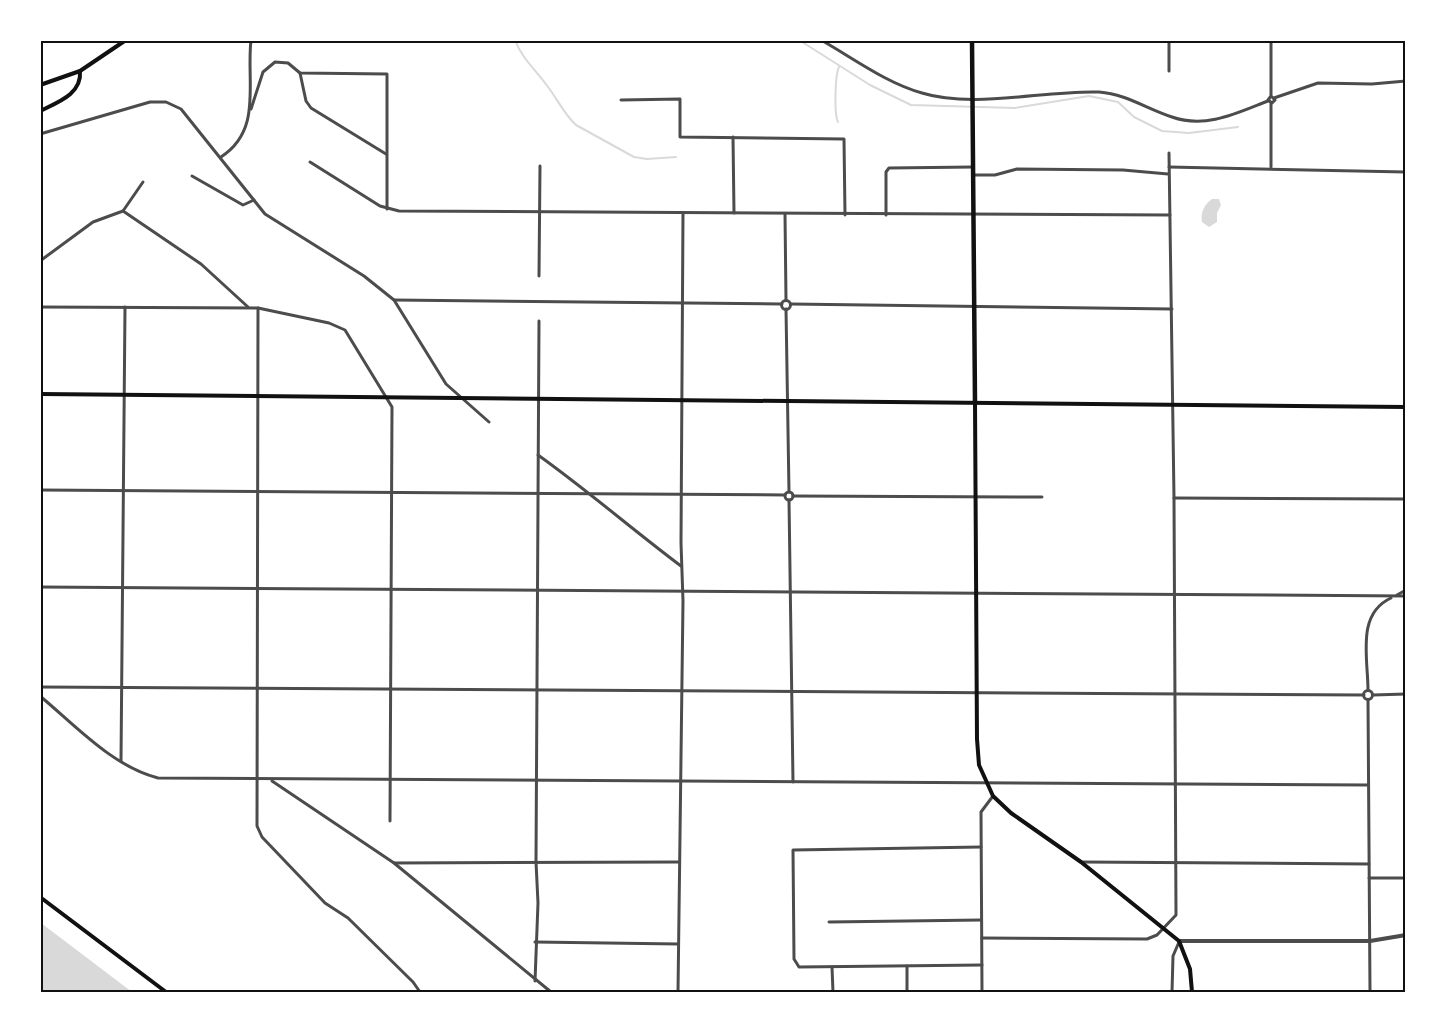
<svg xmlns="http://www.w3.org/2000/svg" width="1446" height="1033" font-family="'Nunito Sans',sans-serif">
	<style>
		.water { fill: #d9d9d9 }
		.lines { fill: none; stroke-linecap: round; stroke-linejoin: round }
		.stream { stroke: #d9d9d9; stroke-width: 2 }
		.minor { stroke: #4c4c4c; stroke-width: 3 }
		.tertiary { stroke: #4c4c4c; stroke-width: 4 }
		.secondary { stroke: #111; stroke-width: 4 }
		.primary { stroke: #111; stroke-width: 4.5 }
		.neatline { fill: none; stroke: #111; stroke-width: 2 }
	</style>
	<rect width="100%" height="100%" fill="#fff"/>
	<g class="water">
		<path d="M1212 199H1219L1221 205 1217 213V222L1209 227 1202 222C1200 212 1205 204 1212 199Z"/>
		<polygon points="41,923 132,992 41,992"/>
	</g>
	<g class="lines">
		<g class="stream">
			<path d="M515 40C522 59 537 71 548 87 558 100 564 114 576 125L634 157 647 159 676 157"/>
			<polyline points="799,40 870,85 911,105 1015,108 1089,96 1118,102 1134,117 1162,131 1189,133 1238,127"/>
			<path d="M838 122C834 114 835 75 839 67"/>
		</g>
		<g class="minor">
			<path d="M821 40C853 58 886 83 922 93 974 109 1045 90 1099 92 1126 94 1147 109 1172 117 1206 129 1237 113 1268 101"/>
			<polyline points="1169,40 1169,71"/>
			<polyline points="300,73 306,101 311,108 386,154"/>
			<polyline points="1271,96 1268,100 1272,103 1275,100 1271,96 1271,40"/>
			<polyline points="1274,98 1318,83 1372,84 1406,81"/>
			<polyline points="621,100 680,99 680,137 844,139 845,215"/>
			<polyline points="251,109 263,72 275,62 288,63 300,73 387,74 387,209"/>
			<polyline points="40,134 150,102 166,102 181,109 265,214 364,276 394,300 446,384 489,422"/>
			<polyline points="733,137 734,213"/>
			<path d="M221 157C263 130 246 82 251 40"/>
			<polyline points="310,162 380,206 399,211 1170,215"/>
			<polyline points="1169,167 1406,172"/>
			<polyline points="1271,167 1271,103"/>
			<polyline points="973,175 995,175 1017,169 1123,170 1168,174"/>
			<polyline points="192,176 243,205 254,200"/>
			<polyline points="123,211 143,182"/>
			<polyline points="785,214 786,300"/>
			<polyline points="886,215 886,172 889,168 973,167"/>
			<polyline points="40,261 93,222 123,211 201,264 248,307"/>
			<polyline points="539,276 540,166"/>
			<polyline points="394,300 782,304"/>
			<circle cx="786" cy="305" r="4.5"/>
			<polyline points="791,304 1172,309"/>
			<polyline points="40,307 258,308 329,323 345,330 392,407 390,821"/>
			<polyline points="258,308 257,826 262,837 325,903 348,918 413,982 420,992"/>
			<polyline points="786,309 789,492"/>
			<path d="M538 455C587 490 633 530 681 566"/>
			<polyline points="40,490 785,495"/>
			<circle cx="789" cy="496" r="4"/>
			<polyline points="793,496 1042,497"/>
			<polyline points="1174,498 1406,499"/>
			<polyline points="789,500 793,782"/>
			<polyline points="40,587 1406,596"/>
			<polyline points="1397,595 1406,590"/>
			<polyline points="40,687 1364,695"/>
			<path d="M1368 690C1368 658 1356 614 1391 598"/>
			<circle cx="1368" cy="695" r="4.5"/>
			<polyline points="1373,695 1406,694"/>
			<path d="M40 696C76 726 112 766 158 778L1368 785"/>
			<polyline points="1368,700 1370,992"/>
			<polyline points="121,761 125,307"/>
			<polyline points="272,781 394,863 551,992"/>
			<polyline points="981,847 793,850 794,959 799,967 982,965"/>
			<polyline points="1083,862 1369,864"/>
			<polyline points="394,863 679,862"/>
			<polyline points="1369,878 1406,878"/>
			<polyline points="829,922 981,920"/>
			<polyline points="982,938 1147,939 1157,935 1176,915 1174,498 1169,153"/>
			<polyline points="535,942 678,944"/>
			<polyline points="907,966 907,992"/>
			<polyline points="832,967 833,992"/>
			<polyline points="535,981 538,903 536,862 539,321"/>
			<polyline points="678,992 683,601 681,543 683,213"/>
			<polyline points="982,992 981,812 993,796"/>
			<polyline points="1172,992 1173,956 1179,942"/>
		</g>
		<polyline class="tertiary" points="1179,941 1370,941 1406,935"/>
		<g class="secondary">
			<polyline points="40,85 80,71 126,40"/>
			<path d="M40 111C58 102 82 94 80 71"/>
			<polyline points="40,394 1406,407"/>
			<polyline points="975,402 977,739 979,765 993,796 1011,813 1081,862 1179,941 1190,969 1192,992"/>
			<polyline points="40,897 166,992"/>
		</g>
		<polyline class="primary" points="972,40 975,402"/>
	</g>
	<rect width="1446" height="1033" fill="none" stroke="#ffffff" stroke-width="84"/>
	<rect x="42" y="42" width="1362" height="949" class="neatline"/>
</svg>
